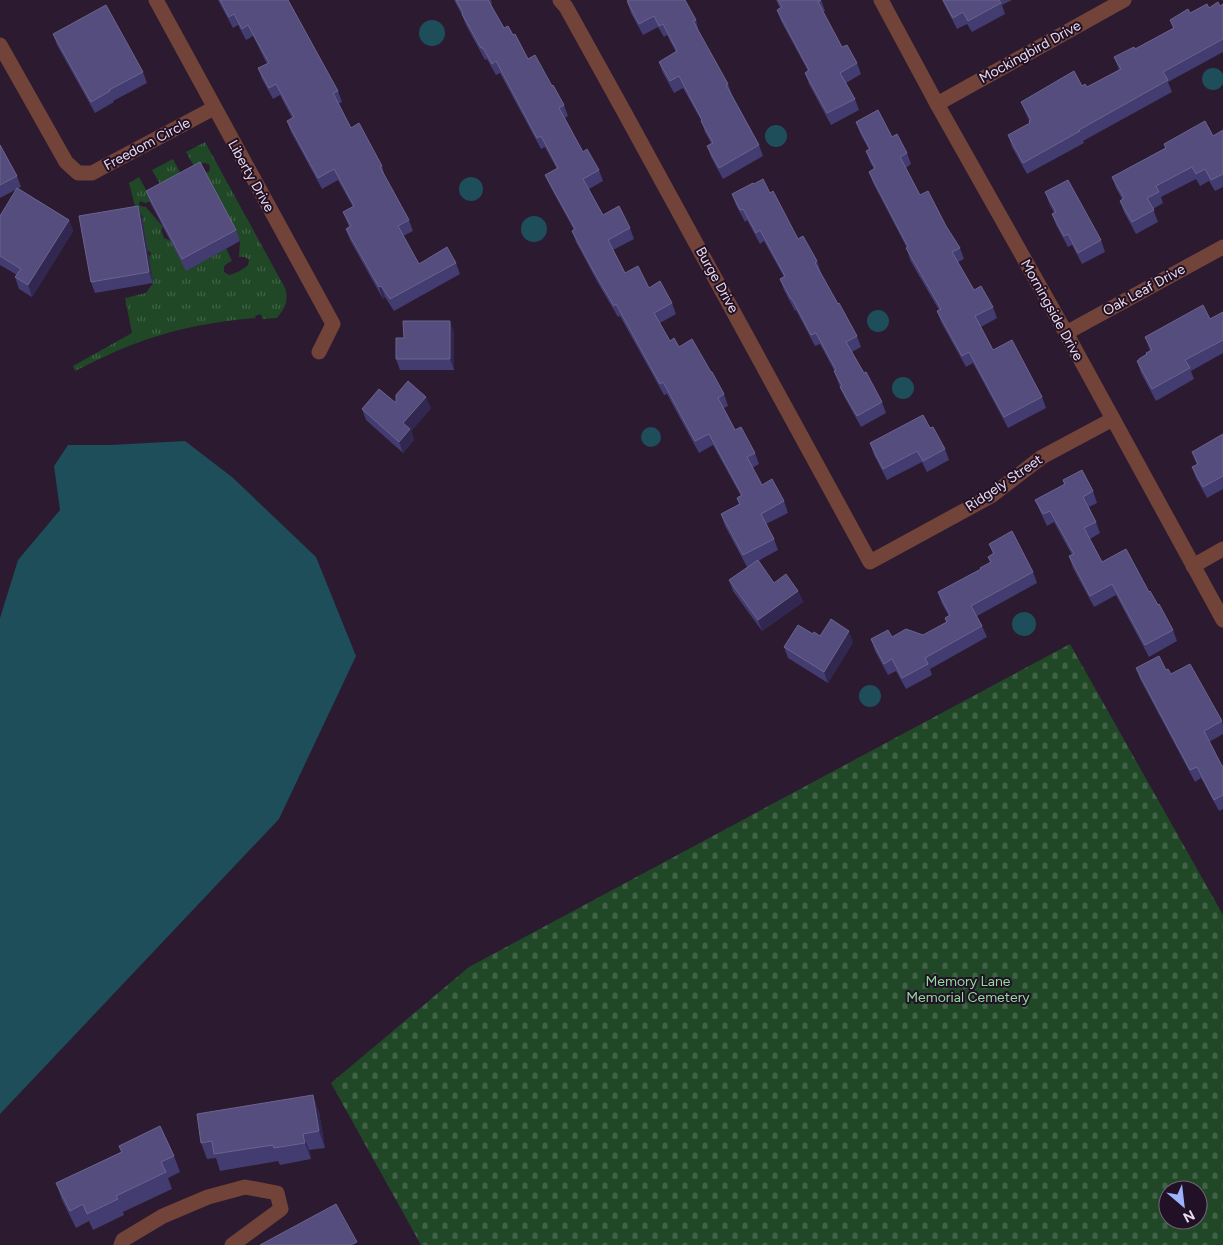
<svg xmlns="http://www.w3.org/2000/svg" width="1223" height="1245" font-family="Figtree,sans-serif">
	<style>
		.grass { fill: url(#grass-tufts) }
		.cemetery { fill: url(#cemetery-stones); fill-rule: evenodd }
		.water { fill: #1d4e59 }
		.lines { fill: none; stroke-linecap: round; stroke-linejoin: round }
		.minor { stroke: #724338; stroke-width: 15 }
		.wall { fill: #423c70 }
		.shaded-wall { fill: #322751 }
		.building { fill: #544d7d; stroke: #6b648f }
		.labels { text-anchor: middle; dominant-baseline: central; stroke-width: 4; stroke-linejoin: round; paint-order: stroke }
		.street-label { font-size: 14px; fill: #e8dceb; stroke: #221026 }
		.park-label { font-size: 14px; fill: #8edc98; stroke: #221026 }
	</style>
	<defs>
		<pattern id="grass-tufts" width="24" height="20" patternUnits="userSpaceOnUse" patternTransform="scale(1.25)"><rect width="24" height="20" fill="#204827"/><path d="M3 7l-1-3M5 7V3M7 7l1-3M15 17l-1-3M17 17v-4M19 17l1-3" fill="none" stroke="#406246"/></pattern>
		<pattern id="cemetery-stones" width="16" height="16" patternUnits="userSpaceOnUse" patternTransform="scale(1.25)"><rect width="16" height="16" fill="#204827"/><path d="M2 7V4a2 2 0 0 1 4 0v3zM10 15v-3a2 2 0 0 1 4 0v3z" fill="#406246"/></pattern>
	</defs>
	<rect width="100%" height="100%" fill="#2c1a30"/>
	<g class="grass">
		<path d="M205 142 285 288C289 301 285 308 277 318L262 319V316L260 314 255 316 256 318C217 321 179 328 142 341 119 349 97 360 75 371L73 366 132 333 125 298 146 293 153 283 149 258 150 256 151 253 147 250 142 219 143 217 140 213 137 214 129 183 139 177 152 201 145 203 141 201 139 203V205L144 207 145 206 163 227 161 230 164 238 171 241 186 270 226 248 232 261 228 263 224 266V272L229 275C237 273 242 270 248 265L249 260C246 257 244 256 239 257L240 241 223 209 224 206 219 202 204 173 209 172 210 168 209 164 205 163H202L198 173 186 152Z"/>
		<polygon points="173,159 184,180 164,191 152,170"/>
	</g>
	<path class="cemetery" d="M1070 644 1223 915V1245H421L331 1083 469 967ZM1168 1190H1198V1220H1168Z"/>
	<g class="water">
		<circle cx="432" cy="33" r="13"/>
		<circle cx="1213" cy="79" r="11"/>
		<circle cx="776" cy="136" r="11"/>
		<circle cx="471" cy="189" r="12"/>
		<circle cx="534" cy="229" r="13"/>
		<circle cx="878" cy="321" r="11"/>
		<circle cx="903" cy="388" r="11"/>
		<circle cx="651" cy="437" r="10"/>
		<polygon points="185,441 232,477 316,557 356,656 279,819 0,1114 0,618 18,560 60,510 54,466 68,445 110,445"/>
		<circle cx="1024" cy="624" r="12"/>
		<circle cx="870" cy="696" r="11"/>
	</g>
	<g class="lines">
		<g class="minor">
			<polyline points="156,0 333,324 319,352"/>
			<polyline points="560,0 566,7 622,108 870,562 991,496 1042,457 1113,419"/>
			<polyline points="881,0 937,104 1066,333 1223,620"/>
			<polyline points="0,45 66,162 78,173 92,173 214,108"/>
			<polyline points="937,104 1124,0"/>
			<polyline points="1066,333 1223,247"/>
			<polyline points="1193,566 1223,549"/>
			<polyline points="121,1245 123,1240 163,1216 208,1197 245,1187 277,1193 281,1209 232,1245"/>
		</g>
	</g>
	<g class="wall">
		<polygon points="218,0 288,0 338,91 342,102 338,104 351,128 382,166 385,177 409,220 413,231 403,236 419,264 456,263 460,274 394,311 385,297 383,299 350,240 346,229 349,227 343,212 353,207 338,180 322,189 291,132 287,121 292,118 280,95 273,99 262,79 258,68 267,64 253,36 246,40 238,25 233,28"/>
		<polygon points="454,0 491,0 492,4 491,5 504,28 513,35 528,59 552,86 564,105 568,116 565,118 583,152 599,170 603,181 589,189 603,215 630,228 634,239 613,250 625,273 672,303 676,314 660,323 670,341 679,347 711,372 724,394 728,406 724,408 735,430 755,453 759,464 752,468 762,485 784,501 788,513 766,524 774,539 778,550 758,561 774,583 798,591 803,602 762,631 733,591 729,580 753,563 747,567 725,526 721,514 739,504 737,498 741,496 713,445 699,453 667,394 664,395 620,316 618,317 598,283 576,242 572,231 574,230 550,186 545,175 557,169 545,147 541,149 500,73 496,75 487,59 485,60 466,25 462,15"/>
		<polygon points="776,0 821,0 825,11 823,12 842,47 857,63 861,74 846,83 855,99 859,110 831,125 809,84 805,73 808,71 781,21 777,10 780,8"/>
		<polygon points="942,0 1012,0 1002,5 1005,14 972,32 967,24 957,29"/>
		<polygon points="627,1 696,20 699,32 728,84 732,95 759,145 763,156 723,179 711,157 707,146 711,143 705,132 701,120 683,88 674,93 663,73 659,62 676,52 667,35 664,37 658,27 643,35 631,13"/>
		<polygon points="1223,4 1223,52 1168,82 1172,92 1083,141 1084,143 1027,174 1012,147 1008,135 1030,123 1021,102 1082,86 1087,87 1119,70 1114,57 1135,49 1173,28 1170,20 1209,8 1220,6"/>
		<polygon points="53,34 143,72 147,83 113,101 114,102 95,113 57,45"/>
		<polygon points="856,122 892,137 907,153 911,164 906,168 920,195 946,226 960,248 964,259 958,262 974,290 993,307 997,318 981,327 993,350 1042,397 1046,408 1008,428 973,363 966,367 941,322 937,311 939,310 910,260 907,248 873,183 869,172 874,169 870,162 866,151 869,150 860,133"/>
		<polygon points="1223,130 1223,187 1215,191 1209,181 1200,186 1196,179 1161,197 1163,203 1153,209 1158,222 1136,234 1124,212 1120,201 1122,199 1116,188 1112,177 1165,148 1164,144 1213,136"/>
		<polygon points="0,145 17,176 21,187 18,188 69,220 73,231 32,297 19,289 15,277 17,275 0,265 0,216 17,189 0,198"/>
		<polygon points="754,184 770,193 798,239 817,261 821,273 838,304 857,336 861,347 852,352 864,373 882,402 886,413 861,427 845,398 838,382 834,371 834,370 820,344 815,346 796,310 795,311 784,290 780,279 784,277 764,241 760,244 747,220 745,222 736,205 732,194"/>
		<polygon points="146,191 236,230 240,241 186,271 150,202"/>
		<polygon points="1045,192 1101,240 1105,252 1082,264 1072,245 1068,247 1056,225 1052,214 1054,213 1049,203"/>
		<polygon points="142,217 153,283 95,293 91,282"/>
		<polygon points="1223,312 1223,353 1191,371 1194,379 1156,401 1141,373 1137,361 1150,351 1145,337 1210,319"/>
		<polygon points="454,332 454,370 400,370 396,359"/>
		<polygon points="396,403 431,408 411,431 414,440 403,453 366,420 362,409"/>
		<polygon points="930,428 945,449 949,460 927,472 922,462 887,480 874,455 870,443"/>
		<polygon points="1223,434 1223,489 1207,498 1196,478 1192,467 1197,465 1192,452"/>
		<polygon points="1063,480 1093,491 1097,503 1089,507 1096,522 1100,533 1090,539 1102,562 1149,592 1158,605 1173,630 1177,641 1149,657 1116,595 1094,607 1073,568 1069,556 1072,555 1054,522 1047,526 1040,511 1035,500 1064,485"/>
		<polygon points="989,544 1033,572 1037,583 977,616 982,626 987,637 930,669 932,675 906,689 896,671 888,675 875,651 871,639 923,635 946,622 945,618 949,616 942,604 938,592 981,569 990,562 988,557 993,554"/>
		<polygon points="813,634 853,642 828,683 788,658 784,647"/>
		<polygon points="1136,668 1166,670 1222,721 1223,724 1223,734 1209,742 1222,766 1223,766 1223,809 1219,811 1201,778 1195,782 1140,679"/>
		<polygon points="319,1112 325,1148 309,1150 311,1159 280,1165 278,1161 220,1171 216,1158 207,1159 201,1143"/>
		<polygon points="119,1146 174,1156 180,1172 168,1178 172,1189 123,1212 124,1215 93,1230 89,1221 76,1228 62,1200 56,1183 121,1152"/>
	</g>
	<g class="shaded-wall">
		<polygon points="138,206 142,217 153,283 149,272"/>
		<polygon points="69,220 73,231 32,297 28,285"/>
		<polygon points="381,286 385,297 383,299 379,287"/>
		<polygon points="450,321 454,332 454,370 450,359"/>
		<polygon points="426,397 431,408 411,431 414,440 403,453 399,442 403,423"/>
		<polygon points="798,591 803,602 762,631 758,620"/>
		<polygon points="849,631 853,642 828,683 824,672"/>
		<polygon points="313,1095 319,1112 325,1148 319,1131"/>
		<polygon points="303,1134 309,1150 311,1159 305,1143"/>
	</g>
	<g class="building">
		<polygon points="220,0 288,0 338,91 333,93 351,128 359,123 382,166 380,167 409,220 398,226 419,264 447,247 456,263 390,299 381,286 379,287 346,229 351,226 343,212 354,206 334,169 318,178 287,121 294,117 276,84 269,88 258,68 269,63 248,25 242,29 234,14 229,17"/>
		<polygon points="456,0 488,0 504,28 508,26 513,35 515,34 528,59 535,55 552,86 553,85 564,105 559,108 583,152 587,149 599,170 583,179 603,215 619,206 630,228 608,240 625,273 638,266 649,288 660,281 672,303 654,313 670,341 674,338 679,347 692,339 711,372 712,372 724,394 718,398 735,430 741,427 755,453 747,457 762,485 772,479 784,501 761,514 774,539 743,555 721,514 740,504 737,498 742,495 709,434 695,441 663,382 660,384 616,304 614,306 594,272 572,231 575,229 545,175 558,168 541,136 537,138 496,61 492,64 483,48 481,48 462,14 463,13"/>
		<polygon points="630,0 685,0 696,20 693,21 728,84 726,85 759,145 719,168 707,146 713,143 701,121 702,120 679,76 670,81 659,62 677,51 663,24 659,26 654,16 639,24 627,1"/>
		<polygon points="778,0 821,0 818,2 842,47 847,45 857,63 840,73 855,99 827,113 805,73 809,70 777,10 782,7"/>
		<polygon points="943,0 999,0 1001,3 968,21 963,12 953,18"/>
		<polygon points="1218,2 1220,6 1223,4 1223,39 1163,72 1168,80 1079,130 1080,131 1023,163 1008,135 1030,123 1029,121 1031,120 1021,102 1074,71 1082,86 1085,84 1087,87 1121,69 1114,57 1134,47 1135,49 1174,28 1170,20 1188,9 1190,13 1207,4 1209,8"/>
		<polygon points="106,5 143,72 109,90 110,91 91,102 53,34"/>
		<polygon points="878,110 892,137 897,134 907,153 900,157 920,195 928,191 946,226 960,248 952,252 974,290 981,286 993,307 975,316 993,350 1012,340 1042,397 1004,417 969,352 962,356 937,311 941,309 906,248 908,247 869,172 875,168 866,151 870,149 856,122"/>
		<polygon points="1205,121 1213,136 1223,130 1223,174 1211,180 1205,169 1196,174 1192,167 1156,186 1159,192 1147,198 1154,210 1132,222 1120,201 1124,198 1112,177 1166,148 1164,144"/>
		<polygon points="0,145 17,176 0,185"/>
		<polygon points="200,162 236,230 182,259 146,191"/>
		<polygon points="763,179 770,193 773,191 798,239 803,236 817,261 815,263 838,304 839,303 857,336 846,342 864,373 866,372 882,402 857,416 840,387 842,386 834,371 836,370 816,333 811,335 792,299 791,299 780,279 785,276 760,230 756,233 743,209 740,210 732,194 753,183 754,184"/>
		<polygon points="1068,180 1101,240 1078,253 1068,234 1064,236 1052,214 1056,212 1045,192"/>
		<polygon points="17,188 69,220 28,285 15,277 21,269 0,256 0,216"/>
		<polygon points="138,206 149,272 91,282 79,216"/>
		<polygon points="1203,305 1210,319 1223,312 1223,340 1185,360 1190,368 1152,389 1137,361 1139,360 1139,359 1147,354 1146,353 1152,350 1145,337"/>
		<polygon points="403,321 450,321 450,359 396,359 396,338 404,338"/>
		<polygon points="408,381 426,397 403,423 410,429 399,442 362,409 379,389 396,403 396,395"/>
		<polygon points="923,415 930,428 933,427 945,449 923,461 917,451 883,469 870,443"/>
		<polygon points="1223,434 1223,476 1203,487 1192,467 1198,464 1192,452"/>
		<polygon points="1082,470 1093,491 1083,497 1096,522 1084,528 1102,562 1126,549 1149,592 1150,591 1158,605 1159,604 1173,630 1145,645 1112,584 1090,596 1069,556 1074,554 1050,511 1043,514 1035,500 1065,484 1063,480"/>
		<polygon points="1012,531 1033,572 971,606 982,626 925,658 928,664 902,678 892,659 884,664 871,639 888,630 892,637 906,629 923,635 947,622 945,618 950,615 938,592 981,569 980,568 991,562 988,557 994,553 989,544"/>
		<polygon points="758,560 774,583 786,574 798,591 758,620 729,580"/>
		<polygon points="831,619 849,631 824,672 784,647 798,625 813,634 814,632 820,636"/>
		<polygon points="1159,656 1166,670 1168,669 1171,674 1190,664 1222,721 1204,731 1222,766 1223,766 1223,795 1214,800 1197,767 1190,770 1136,668"/>
		<polygon points="313,1095 319,1131 303,1134 305,1143 274,1148 273,1145 214,1154 212,1141 201,1143 197,1114"/>
		<polygon points="160,1126 174,1156 161,1162 166,1172 116,1196 118,1199 87,1214 83,1204 70,1211 56,1183 122,1152 119,1146"/>
		<polygon points="336,1204 357,1242 351,1245 260,1245"/>
	</g>
	<g class="labels">
		<g class="street-label">
			<text transform="translate(1030 52) rotate(-29)">Mockingbird Drive</text>
			<text transform="translate(147 144) rotate(-28)">Freedom Circle</text>
			<text transform="translate(251 176) rotate(61)">Liberty Drive</text>
			<text transform="translate(717 280) rotate(61)">Burge Drive</text>
			<text transform="translate(1144 290) rotate(-29)">Oak Leaf Drive</text>
			<text transform="translate(1052 310) rotate(61)">Morningside Drive</text>
			<text transform="translate(1004 483) rotate(-34)">Ridgely Street</text>
		</g>
		<g class="park-label">
			<text x="968" y="981">Memory Lane<tspan x="968" dy="16">Memorial Cemetery</tspan></text>
		</g>
	</g>
	<g transform="translate(1183 1205) rotate(152)"><circle r="24" fill="#221026" stroke="#716275"/>
	<path d="M0-4L9 19L0 12L-9 19Z" fill="#9eb3fd"/>
	<text y="-8" font-size="14" font-weight="bold" text-anchor="middle" fill="#e8dceb">N</text>
	</g>
</svg>
